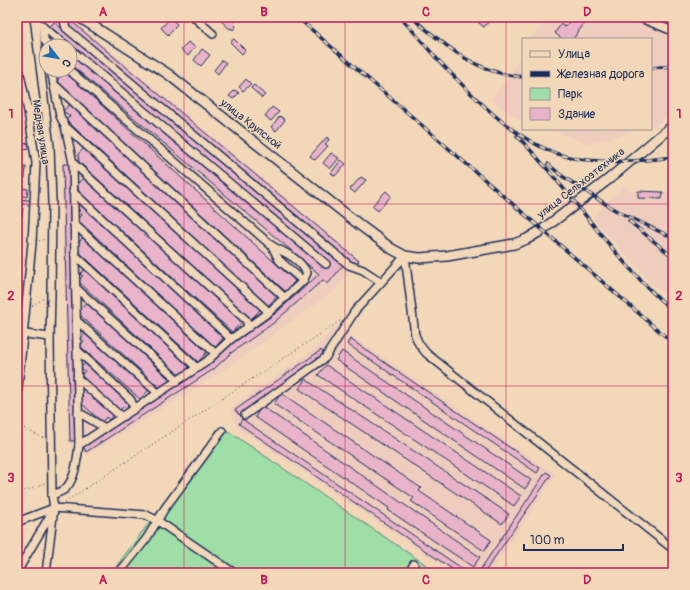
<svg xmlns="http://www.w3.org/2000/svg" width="690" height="590" font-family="Pangolin,sans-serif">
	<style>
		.built { fill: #efcdbe }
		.green { fill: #9fdea6; stroke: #5d8682 }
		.building { fill: #e9b3ca; stroke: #1b2f5e }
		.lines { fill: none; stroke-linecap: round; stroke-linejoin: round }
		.minor-casing { stroke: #1b2f5e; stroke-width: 10 }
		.major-casing { stroke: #1b2f5e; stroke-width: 12 }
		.path { stroke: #1b2f5e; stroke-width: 1; stroke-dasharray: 1 3; stroke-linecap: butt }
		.minor { stroke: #f2d8b9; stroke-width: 7 }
		.major { stroke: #f2d8b9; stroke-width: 9 }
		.rail-casing { stroke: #1b2f5e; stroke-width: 3.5 }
		.rail { stroke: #f2d8b9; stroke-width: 2; stroke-dasharray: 6; stroke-linecap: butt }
		.grid { fill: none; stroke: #c2185b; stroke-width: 1; stroke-opacity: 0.55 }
		.labels { text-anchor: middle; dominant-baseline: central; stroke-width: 3; stroke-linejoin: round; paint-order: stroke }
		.street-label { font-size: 11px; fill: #1b2f5e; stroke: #f2d8b9 }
		.neatline { fill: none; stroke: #c2185b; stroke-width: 1.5 }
		.grid-label { font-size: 13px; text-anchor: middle; font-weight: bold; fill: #c2185b }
	</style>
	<rect width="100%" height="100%" fill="#f2d8b9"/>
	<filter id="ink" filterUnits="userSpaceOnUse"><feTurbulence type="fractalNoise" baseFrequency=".025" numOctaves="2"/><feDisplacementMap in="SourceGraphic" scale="8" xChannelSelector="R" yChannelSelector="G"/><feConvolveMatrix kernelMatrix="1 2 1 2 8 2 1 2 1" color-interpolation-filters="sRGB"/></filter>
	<g filter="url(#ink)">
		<g class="built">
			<polygon points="549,17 673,17 673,110 657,125 651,127 651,39 530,39"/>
			<polygon points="53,19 72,19 361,261 334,291 219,374 87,455 68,443 61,163 52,70 70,70 70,46 50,46 48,25"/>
			<polygon points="523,51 523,122 490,99 509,76"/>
			<polygon points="540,129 642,129 589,144 560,133"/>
			<polygon points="623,186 631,191 673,192 673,303 648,280 592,217"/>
			<polygon points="336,325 556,475 490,573 453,573 238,428 230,409 316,348"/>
		</g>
		<polygon class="green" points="222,427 438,573 111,573"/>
		<g class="building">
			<polygon points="225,17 230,17 236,22 234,24 236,26 233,30 231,28 230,29 221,21"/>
			<polygon points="477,17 487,17 490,20 484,27 474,19"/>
			<polygon points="573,17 589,17 573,39 562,39 555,33 561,24 565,27"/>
			<polygon points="170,18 177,24 168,35 161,28"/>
			<polygon points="71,21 359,261 356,265 68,25"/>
			<polygon points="54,22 343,265 328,284 323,280 271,325 231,353 214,369 86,452 83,446 210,364 226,348 276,313 319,274 70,64 70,54 326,268 330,263 50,27"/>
			<polygon points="234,39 245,50 242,54 230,42"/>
			<polygon points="188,42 195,47 188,56 181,50"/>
			<polygon points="202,49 210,55 201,66 194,60"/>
			<polygon points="222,60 226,63 218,74 214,70"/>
			<polygon points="64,71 295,281 286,292 58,83 58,79 60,77 59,76"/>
			<polygon points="246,79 251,84 243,91 239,87"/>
			<polygon points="254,85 265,95 262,98 251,88"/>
			<polygon points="235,90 239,93 233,99 229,96"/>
			<polygon points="70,104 278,295 268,306 66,120 70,116 63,111"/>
			<polygon points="272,107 279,112 271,121 265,116"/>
			<polygon points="280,116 285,120 276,131 271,127"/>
			<polygon points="327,137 329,140 325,144 328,146 315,160 310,156"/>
			<polygon points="29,143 30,149 18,151 17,145"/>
			<polygon points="84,148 261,309 251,319 79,162 78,154"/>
			<polygon points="331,153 339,158 330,169 323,163"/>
			<polygon points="341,160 346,164 335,176 331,173"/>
			<polygon points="63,164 70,164 76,441 70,441"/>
			<polygon points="18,167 26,167 25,178 17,178"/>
			<polygon points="84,177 242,322 232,332 79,192 77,184"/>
			<polygon points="361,177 366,180 355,193 350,189"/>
			<polygon points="17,187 28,189 27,197 17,195"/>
			<polygon points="386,191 391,196 378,211 372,206"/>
			<polygon points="638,191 663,192 662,199 638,198"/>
			<polygon points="17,199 30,200 30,205 17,203"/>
			<polygon points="81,204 224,337 215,348 78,220 82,215 78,208"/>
			<polygon points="17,207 23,208 22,217 17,216"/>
			<polygon points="83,237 207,352 198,362 77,250 78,244"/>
			<polygon points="85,269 190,366 180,376 78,281 83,276 80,274"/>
			<polygon points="87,302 170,380 166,385 165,384 161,389 80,315 79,309"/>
			<polygon points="85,333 149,390 140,399 80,346 84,341 81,339"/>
			<polygon points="350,339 540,468 537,473 347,344"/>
			<polygon points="321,350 324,355 239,415 235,410"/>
			<polygon points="342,351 531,480 525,489 336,360"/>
			<polygon points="85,363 130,403 125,408 124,406 119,411 80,376 85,371 81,368"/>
			<polygon points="326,365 521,496 514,506 318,375"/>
			<polygon points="305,379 509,514 502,524 299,389"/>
			<polygon points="85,388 114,414 109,420 106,417 102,422 81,403 81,399 83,397 82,395 82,390"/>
			<polygon points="281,393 421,488 419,491 491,540 484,551 411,501 414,498 274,404"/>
			<polygon points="262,406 480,557 473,567 388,510 389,508 255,417"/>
			<polygon points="242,419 469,573 458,573 239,424"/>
			<polygon points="546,472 551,475 484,573 480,570"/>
		</g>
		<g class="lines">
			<defs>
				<g id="minor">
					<polyline points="34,17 50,147 52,202 51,295 50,337 52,495 54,508 46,573"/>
					<polyline points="63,17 66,28 349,265 363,270 381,282"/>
					<polyline points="194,17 213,34"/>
					<polyline points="638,17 673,31"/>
					<polyline points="34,20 67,46"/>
					<polyline points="42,25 44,39 48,46"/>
					<polyline points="70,49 326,264"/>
					<polyline points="17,60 28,111 36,163 32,243 17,398"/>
					<path d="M51 70 60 116 65 126 73 163 79 445C77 459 76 477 66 488 62 492 57 493 52 495"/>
					<path d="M69 70 272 246C286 253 300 259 307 273L303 281 269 312 231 339 206 362 79 445"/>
					<polyline points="55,85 285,298"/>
					<polyline points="28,111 45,108"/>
					<polyline points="65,126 269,312"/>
					<polyline points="73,163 246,320 249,327"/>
					<polyline points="73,192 231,339"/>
					<polyline points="74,224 215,353"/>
					<polyline points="272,246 279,260 303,281"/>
					<polyline points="75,255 197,368"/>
					<polyline points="405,256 415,335 419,344 426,353 673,549"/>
					<polyline points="75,287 178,380"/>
					<polyline points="76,320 158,393"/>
					<polyline points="17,333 50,337"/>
					<polyline points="77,350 131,400 134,409"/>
					<polyline points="77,378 117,413 123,416"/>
					<polyline points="78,412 105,428"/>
					<polyline points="245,415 325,358 355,311 405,256"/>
					<polyline points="17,522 54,508 146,515 158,521 234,573"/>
					<polyline points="17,572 52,512"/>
					<polyline points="119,573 147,538 165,508 222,431"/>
					<polyline points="409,573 414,564"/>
				</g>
				<polyline id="major" points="79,17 168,74 361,226 392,249 405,256 419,258 447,256 514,244 527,239 542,230 609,179 661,135 673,126"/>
			</defs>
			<use href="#minor" class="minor-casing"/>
			<use href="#major" class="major-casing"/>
			<g class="path">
				<polyline points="39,241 45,239"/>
				<polyline points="32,306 43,299"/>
				<polyline points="17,425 45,439"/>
				<polyline points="17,493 31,489 45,483"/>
				<polyline points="65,502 340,321"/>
			</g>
			<use href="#minor" class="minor"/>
			<use href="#major" class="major"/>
			<defs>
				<g id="rail">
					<polyline points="297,17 673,343"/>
					<path d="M399 17C414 30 425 46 438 60 475 98 519 147 573 158 607 164 640 161 673 157"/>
					<path d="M411 17C446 46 475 73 523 77"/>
					<polyline points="651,68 673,66"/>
					<path d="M517 136C572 191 613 260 673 311"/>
					<polyline points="548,164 562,176 615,210 673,238"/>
					<polyline points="629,221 673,257"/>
				</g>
			</defs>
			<use href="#rail" class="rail-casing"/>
			<use href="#rail" class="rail"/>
		</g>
	</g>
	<path class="grid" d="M184 17V573M345 17V573M506 17V573M17 204H673M17 386H673"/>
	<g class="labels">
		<g class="street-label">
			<text transform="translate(251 124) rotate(38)">улица Крупской</text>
			<text transform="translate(41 132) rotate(81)">Медная улица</text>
			<text transform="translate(581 183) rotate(-38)">улица Сельхозтехника</text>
		</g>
	</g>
	<rect width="690" height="590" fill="none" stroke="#f2d8b9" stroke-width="44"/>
	<rect x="522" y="38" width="130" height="92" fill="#f2d8b9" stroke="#9c9495"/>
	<rect x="530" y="51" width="20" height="6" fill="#f2d8b9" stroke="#9c9495"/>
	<text x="558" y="58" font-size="12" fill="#1b2f5e">Улица</text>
	<rect x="530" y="71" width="20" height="6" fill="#1b2f5e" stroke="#9c9495"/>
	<text x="558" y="78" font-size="12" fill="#1b2f5e">Железная дорога</text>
	<rect x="530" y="88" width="20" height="12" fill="#9fdea6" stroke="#9c9495"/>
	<text x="558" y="98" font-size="12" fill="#1b2f5e">Парк</text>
	<rect x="530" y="108" width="20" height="12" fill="#e9b3ca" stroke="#9c9495"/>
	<text x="558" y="118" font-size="12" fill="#1b2f5e">Здание</text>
	<g transform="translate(58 58) rotate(121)"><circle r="19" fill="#f2d8b9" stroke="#9c9495"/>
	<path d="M0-3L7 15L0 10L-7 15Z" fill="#1f6fb2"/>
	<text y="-6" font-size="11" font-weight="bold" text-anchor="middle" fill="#1b2f5e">С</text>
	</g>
	<path d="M524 544v6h99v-6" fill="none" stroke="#1b2f5e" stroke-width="2"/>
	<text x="530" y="544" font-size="12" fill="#1b2f5e" stroke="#f2d8b9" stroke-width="3" paint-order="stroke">100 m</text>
	<rect x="22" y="22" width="646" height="546" class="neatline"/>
	<g class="grid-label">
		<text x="103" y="16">A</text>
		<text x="264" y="16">B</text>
		<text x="426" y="16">C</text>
		<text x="587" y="16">D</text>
		<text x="11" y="118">1</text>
		<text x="679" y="118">1</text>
		<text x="11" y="300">2</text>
		<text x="679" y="300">2</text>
		<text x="11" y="482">3</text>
		<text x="679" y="482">3</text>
		<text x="103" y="584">A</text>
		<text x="264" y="584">B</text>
		<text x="426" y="584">C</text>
		<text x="587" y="584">D</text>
	</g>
</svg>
